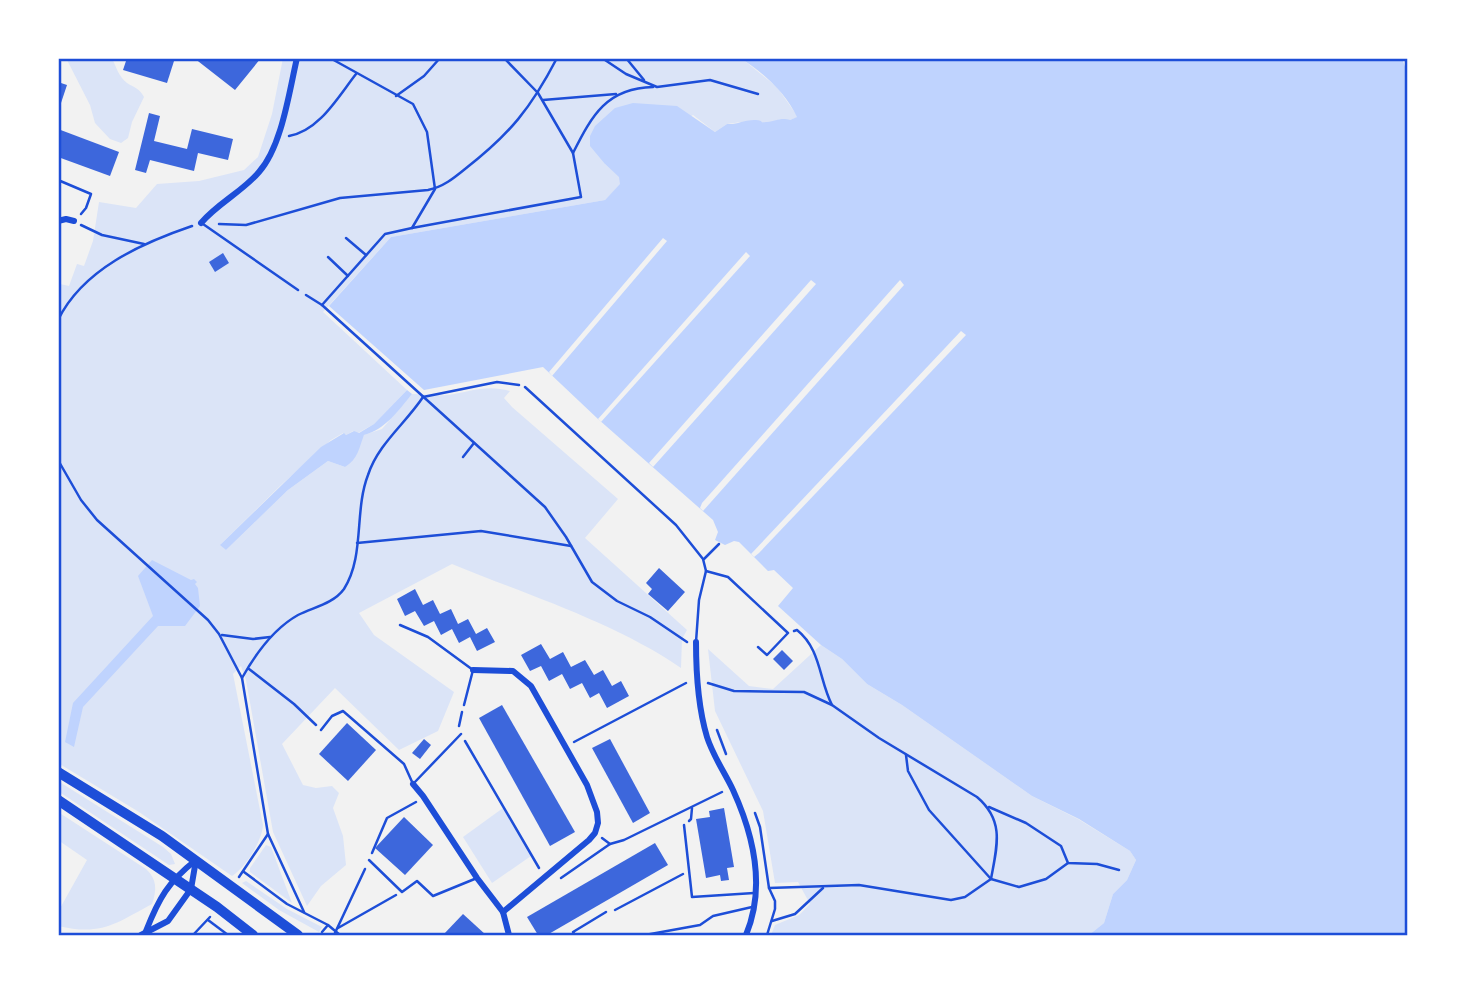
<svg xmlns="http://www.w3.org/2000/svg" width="1465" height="993" font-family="Ubuntu,sans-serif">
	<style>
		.green { fill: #dbe4f7 }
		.water { fill: #bfd3fe }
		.pier { fill: #f2f2f2 }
		.building { fill: #3d67dc }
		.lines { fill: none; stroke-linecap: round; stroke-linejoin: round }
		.path { stroke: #1d4ed8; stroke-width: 2.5 }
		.service { stroke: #1d4ed8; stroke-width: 2.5 }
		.minor { stroke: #1d4ed8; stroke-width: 6 }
		.primary { stroke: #1d4ed8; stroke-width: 10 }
		.neatline { fill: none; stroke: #1d4ed8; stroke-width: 2.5 }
	</style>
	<rect width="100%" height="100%" fill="#f2f2f2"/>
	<g class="green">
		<path d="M66 58H112C116 67 119 77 127 83 135 88 139 88 144 97L132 122 128 138 121 143 110 139 95 123 90 105Z"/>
		<path d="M283 58H741L777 87 798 117 790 120 764 123 755 120 727 124 715 132 693 115 605 164 620 177 621 184 605 200 391 237 323 312 407 390 374 424 358 433 353 431 346 435 343 433 331 440 280 486 221 544 226 550 288 490 328 461 345 467 364 435 382 429 412 394C423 394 436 396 447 395 471 392 485 384 510 391L504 398 512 407 618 499 585 538 687 630 682 639 681 668C614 622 527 595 452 564L359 613 374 635 454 692 438 731 399 750 335 688 282 744 303 785 316 788 332 786 339 793 333 808 343 836 346 865 321 886 307 906 273 832 246 680 241 666 233 674 263 825C262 841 246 867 232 876L139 812 58 763V288L60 284 69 286 77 264 84 266 93 241 99 202 136 208 157 184 199 181 244 170 258 157 272 114Z"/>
		<polygon points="821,645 842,659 867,684 902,705 1032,796 1078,819 1130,851 1136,860 1127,880 1113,894 1104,923 1089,935 771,935 775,925 799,915 810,904 798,882 775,883 763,811 715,711 708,649 749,686 773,689"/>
		<polygon points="58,781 163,847 171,854 175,864 169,865 58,791"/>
		<polygon points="503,808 531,856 492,883 463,837"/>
		<path d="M58 812 146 869C157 879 157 890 152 904 115 924 101 936 58 926V912L87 860 58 840Z"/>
		<polygon points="266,845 271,847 292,903 250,872 250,868"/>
		<polygon points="246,881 287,909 322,927 319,932 279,910 242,883"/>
	</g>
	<g class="water">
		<path d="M740 58H1402L1407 73V935H1089L1104 923 1113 894 1127 880 1136 860 1130 851 1079 819 1032 796 902 705 867 684 842 659 821 645 778 606 793 588 774 570 768 571 739 542 734 541 725 545 715 540 718 532 713 520 598 419 543 367 424 390 329 306 391 237 605 200 620 184 619 177 605 164 590 146V136L595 126 615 108 633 103 677 106 715 132 727 124C737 125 745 119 756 120 766 121 757 123 767 122 776 121 781 117 790 120L797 117C785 92 764 73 740 58Z"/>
		<path d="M407 390 412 394C398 411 386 429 364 435 359 448 358 459 345 467L328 461 288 490 226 550 220 545 321 447 344 433 346 435 354 431 359 433 374 424Z"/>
		<polygon points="152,560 191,580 194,579 197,582 195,584 198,588 200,606 185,626 158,626 83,707 74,747 65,742 73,703 153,616 138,576"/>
	</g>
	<g class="pier">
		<polygon points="663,238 667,241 552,376 549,372"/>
		<polygon points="746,252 750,256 601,422 598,419"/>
		<polygon points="811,280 816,284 653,467 649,463"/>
		<polygon points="900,280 904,285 703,511 700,508 702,503"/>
		<polygon points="961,331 966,335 759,553 754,557 751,554"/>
	</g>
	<g class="building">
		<polygon points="127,58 163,58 174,61 167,83 123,70"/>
		<polygon points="194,58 229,59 261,58 235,90"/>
		<polygon points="58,82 67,85 58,112"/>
		<polygon points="149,113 160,116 154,141 187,149 192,129 233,139 228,160 198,153 194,171 150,160 146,173 135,170"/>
		<polygon points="58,129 119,152 110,176 58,157"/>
		<polygon points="223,253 229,263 215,272 209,262"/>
		<polygon points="659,568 685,592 668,611 648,594 652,589 646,583"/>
		<polygon points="415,589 423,605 433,600 440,614 451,609 458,624 468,619 476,634 487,628 495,642 477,651 470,637 459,643 452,629 441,635 434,621 424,626 415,611 405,616 397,599"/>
		<polygon points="541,644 550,659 563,652 571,667 585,660 594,675 603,670 612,686 621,681 629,696 607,708 599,693 590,698 582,683 570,689 562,674 549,681 541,666 530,671 521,655"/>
		<polygon points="782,650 793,661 784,670 773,659"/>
		<polygon points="502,705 575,832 550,846 479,718"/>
		<polygon points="347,723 376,750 348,781 319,754"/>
		<polygon points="424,739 431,745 420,759 412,753"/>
		<polygon points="610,739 650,813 633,823 592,748"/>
		<polygon points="724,808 734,867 727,868 729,880 721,881 720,875 706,878 696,819 710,817 709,811"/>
		<polygon points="404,817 433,845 405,875 375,848"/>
		<polygon points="655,843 668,865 547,935 538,935 527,917"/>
		<polygon points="463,914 486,935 443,935"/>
	</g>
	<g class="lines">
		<g class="path">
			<polyline points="602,58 626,74 657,87 710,80 758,94"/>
			<polyline points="626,58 644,80"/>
			<polyline points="396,96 424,76 440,58"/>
			<polyline points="543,100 616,94"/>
			<path d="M289 136C319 131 338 97 356 74"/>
			<path d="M573 153C592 115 607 88 653 87"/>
			<polyline points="58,180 91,194 86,208 81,214"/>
			<path d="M219 224 246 225 340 198 428 190C443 187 454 178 465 169 510 134 531 108 557 58"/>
			<polyline points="81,225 102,235 144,244"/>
			<polyline points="412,228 581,197 573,153 538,93 504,58"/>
			<polyline points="346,238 366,255"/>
			<polyline points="328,257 348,276"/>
			<polyline points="306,295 322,305 545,507 566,537 592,582 617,601 650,617 687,642"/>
			<polyline points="322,305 385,234 412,228 435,189 427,132 413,104 330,58"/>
			<path d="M58 320C83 269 142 243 192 226"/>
			<polyline points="423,397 497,382 519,385"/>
			<polyline points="463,457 474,443"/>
			<polyline points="58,460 81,500 97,520 208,620 219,634 242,678 268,834 304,912"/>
			<polyline points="357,543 481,531 571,546"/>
			<path d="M794 631 797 630C821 649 819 680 832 705"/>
			<polyline points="222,635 253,639 270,637"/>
			<polyline points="249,669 294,704 316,725"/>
			<path d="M242 678C256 653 273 629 298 615 314 607 333 604 344 589 365 556 354 511 368 475 378 444 406 423 423 397"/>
			<path d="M708 683 734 691 804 692 832 705 879 738 977 797C1005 821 997 846 991 879L965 897 951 900 859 885 769 888"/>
			<polyline points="459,726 462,712"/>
			<polyline points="717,730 726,754"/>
			<polyline points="465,741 539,868"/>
			<polyline points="574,742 686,683"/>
			<polyline points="906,755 908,771 929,810 991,879 1019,887 1046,879 1068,863"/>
			<polyline points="989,807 1026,823 1061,846 1068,863 1097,864 1119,870"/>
			<polyline points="755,813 760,827 769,888 775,901 775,909 767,935"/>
			<polyline points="689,821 691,819 692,808"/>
			<polyline points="602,838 610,844 624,840 722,792"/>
			<polyline points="372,853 387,818 416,802"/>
			<polyline points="244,872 287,904 328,925 340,935"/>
			<polyline points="239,877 268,834"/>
			<polyline points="561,878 610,844"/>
			<polyline points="615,910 683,874"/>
			<polyline points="208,920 228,935"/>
			<polyline points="772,921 795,914 823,888"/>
			<polyline points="338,928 396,895"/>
			<polyline points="322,932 328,925"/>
			<polyline points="193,935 210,917"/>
			<polyline points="334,935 365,869"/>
		</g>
		<g class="service">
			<polyline points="203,224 298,290"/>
			<polyline points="525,387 676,525 703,559 706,571 699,600 696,642"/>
			<polyline points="704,559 719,544"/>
			<polyline points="706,571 728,577 788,633 767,655 758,647"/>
			<polyline points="400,625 428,637 473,670 464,705"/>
			<polyline points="321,730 332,716 343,711 404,764 413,784 461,734"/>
			<polyline points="684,825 692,897 754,893"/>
			<polyline points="369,860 402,892 417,881 433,896 477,878"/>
			<polyline points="575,935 573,932 606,912"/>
			<polyline points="645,935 700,925 713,916 752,907"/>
		</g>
		<g class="minor">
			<polyline points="58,221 66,219 74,221"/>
			<path d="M201 223C218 203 242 192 259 172 282 146 289 92 297 58"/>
			<path d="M696 642C696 673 698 707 707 737 713 756 725 773 733 790 754 836 766 887 746 935"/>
			<polyline points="473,670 513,671 531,686 587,785 597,812 598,823 595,833 589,840 503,912"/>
			<polyline points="413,784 423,796 477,878 503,912 509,935"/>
			<path d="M146 931C159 898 168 882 196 860"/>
			<polyline points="141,935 168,921 191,889 196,860"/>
		</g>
		<g class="primary">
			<polyline points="58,772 162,836 298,935"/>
			<polyline points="58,800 217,907 253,935"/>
		</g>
	</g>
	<rect width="1465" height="993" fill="none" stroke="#ffffff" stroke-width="119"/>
	<rect x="60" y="60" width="1346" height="874" class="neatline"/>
</svg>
